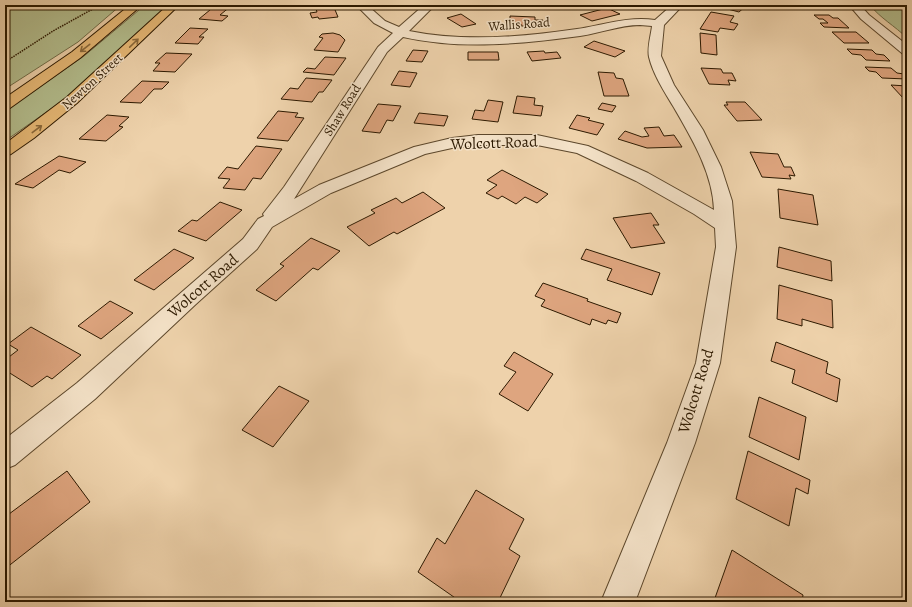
<svg xmlns="http://www.w3.org/2000/svg" width="912" height="607" font-family="Alegreya,serif">
	<style>
		.green { fill: #b3bd8d; stroke: #706b46 }
		.building { fill: #dea57f; stroke: #2c1900 }
		.lines { fill: none; stroke-linecap: round; stroke-linejoin: round }
		.minor-casing { stroke: #5c472b; stroke-width: 2 }
		.tertiary-casing { stroke: #5c472b; stroke-width: 2 }
		.primary-casing { stroke: #2c1900; stroke-width: 2 }
		.path { stroke: #2c1900; stroke-width: 1.5; stroke-dasharray: 1.5 1; stroke-linecap: butt }
		.minor { fill: #f4e2c8; fill-rule: evenodd }
		.tertiary { fill: #f4e2c8; fill-rule: evenodd }
		.primary { fill: #e7b976; fill-rule: evenodd }
		.oneway { stroke: #8a693b }
		.labels { text-anchor: middle; dominant-baseline: central; stroke-width: 3; stroke-linejoin: round; paint-order: stroke }
		.far-street-label { font-size: 13px; fill: #2c1900; stroke: #f4e2c8 }
		.street-label { font-size: 16px; fill: #2c1900; stroke: #f4e2c8 }
	</style>
	<rect width="100%" height="100%" fill="#eed2ab"/>
	<filter id="stains"><feTurbulence type="fractalNoise" baseFrequency=".005" numOctaves="4"/><feColorMatrix values="0 0 0 0 .2 0 0 0 0 .09 0 0 0 0 .02 0 0 0 .5 -.17"/></filter>
	<radialGradient id="worn" r=".72"><stop offset=".6" stop-color="#630" stop-opacity="0"/><stop offset="1" stop-color="#630" stop-opacity=".3"/></radialGradient>
	<g class="green">
		<polygon points="5,5 121,5 78,42 5,89"/>
		<polygon points="145,5 169,5 80,86 58,104 5,141 5,111 84,56"/>
		<path d="M870 5H907V38C895 26 880 18 870 5Z"/>
	</g>
	<g class="building">
		<polygon points="216,5 231,6 220,15 228,16 222,21 199,19"/>
		<polygon points="333,5 338,17 319,19 318,17 312,18 310,13 317,12 316,9 322,8 322,6"/>
		<polygon points="722,5 747,5 739,12 720,7"/>
		<polygon points="607,8 620,14 592,21 580,15"/>
		<polygon points="711,12 734,16 730,22 738,24 734,30 720,28 718,32 700,29"/>
		<polygon points="461,14 476,24 462,27 447,18"/>
		<polygon points="814,15 829,15 833,18 838,18 849,28 824,27 820,23 828,23 823,19 819,19"/>
		<polygon points="510,16 535,17 535,20 543,20 544,26 521,26 521,24 510,24"/>
		<polygon points="190,28 208,29 199,37 204,37 198,44 175,43"/>
		<polygon points="832,32 856,32 869,43 844,43"/>
		<polygon points="333,33 340,35 345,40 338,52 314,50 323,38 319,37 322,34"/>
		<polygon points="700,33 716,35 717,55 701,53"/>
		<polygon points="594,41 625,51 615,57 584,47"/>
		<polygon points="847,49 872,50 876,54 884,55 890,61 866,60 861,55 852,54"/>
		<polygon points="413,50 428,51 422,62 406,61"/>
		<polygon points="544,51 545,53 557,52 561,58 532,61 527,52"/>
		<polygon points="468,52 498,52 499,60 468,60"/>
		<polygon points="166,53 192,54 175,72 153,71 160,63 155,63"/>
		<polygon points="325,57 346,58 334,75 303,72 307,68 315,69"/>
		<polygon points="865,67 891,68 897,73 904,74 907,79 882,78 876,72 869,71"/>
		<polygon points="701,68 721,69 723,73 732,73 736,81 728,80 730,85 709,84"/>
		<polygon points="399,71 417,73 410,87 391,85"/>
		<polygon points="598,72 614,73 616,78 623,79 629,96 604,96"/>
		<polygon points="306,78 332,80 323,92 319,92 312,102 281,99 290,88 298,89"/>
		<polygon points="142,81 169,82 162,89 154,89 141,103 120,102"/>
		<polygon points="891,85 907,86 907,99 904,99"/>
		<polygon points="517,96 535,98 534,105 543,106 541,116 513,113"/>
		<polygon points="488,100 503,102 498,122 472,119 475,110 484,111"/>
		<polygon points="726,102 745,102 762,120 737,121 724,105 728,105"/>
		<polygon points="602,103 616,106 612,112 598,109"/>
		<polygon points="378,104 401,106 393,121 387,120 380,133 362,131"/>
		<polygon points="278,111 298,113 295,117 304,118 288,141 257,138"/>
		<polygon points="419,113 448,116 444,126 414,123"/>
		<polygon points="107,115 129,117 119,126 123,127 106,141 79,139"/>
		<polygon points="577,115 590,118 588,120 604,124 597,135 569,128"/>
		<polygon points="659,127 664,136 674,135 682,147 647,148 618,139 625,131 642,137 649,136 644,128"/>
		<polygon points="256,146 282,149 261,179 253,178 245,190 223,188 230,179 218,178 227,167 238,169"/>
		<polygon points="750,152 778,154 784,167 791,167 795,176 789,175 791,179 762,177"/>
		<polygon points="59,156 86,162 70,173 59,170 33,188 15,184"/>
		<polygon points="502,170 548,194 537,203 525,197 516,204 502,196 498,199 486,193 497,185 487,180"/>
		<polygon points="778,189 813,195 818,225 780,218"/>
		<polygon points="423,192 445,208 397,234 394,232 369,246 347,227 375,213 371,210 396,198 402,203"/>
		<polygon points="220,202 242,210 206,241 178,231 192,220 197,221"/>
		<polygon points="651,213 659,225 653,225 665,243 631,248 613,218"/>
		<polygon points="311,238 340,251 318,270 313,268 276,301 256,290 284,266 280,264"/>
		<polygon points="779,247 831,261 832,281 777,267"/>
		<polygon points="174,249 194,258 154,290 134,280"/>
		<polygon points="586,249 660,273 652,295 607,280 612,269 581,259"/>
		<polygon points="543,283 588,299 587,301 621,313 617,323 608,320 606,324 592,319 590,325 541,306 545,300 535,296"/>
		<polygon points="779,285 832,300 833,328 802,319 802,326 777,319"/>
		<polygon points="110,301 133,313 101,339 78,326"/>
		<polygon points="31,327 81,355 52,379 47,376 32,387 5,370 5,360 18,350 8,344"/>
		<polygon points="776,342 828,362 826,373 840,379 837,402 792,383 795,370 771,361"/>
		<polygon points="514,352 553,374 528,411 499,394 516,372 504,366"/>
		<polygon points="279,386 309,401 273,447 242,430"/>
		<polygon points="759,397 806,417 799,460 749,437"/>
		<polygon points="748,451 810,480 808,494 796,488 789,526 736,499"/>
		<polygon points="67,471 90,502 6,568 5,517"/>
		<polygon points="476,490 524,519 509,549 520,556 498,602 461,602 418,572 437,538 445,544"/>
		<polygon points="732,550 803,595 802,602 721,602 715,598"/>
	</g>
	<g class="lines">
		<defs>
			<path id="minor" d="M356 5H367L385 21 399 27 424 5H435L409 31C464 42 522 37 577 29 603 25 629 16 655 20L672 5H683L664 25 661 56 674 85 703 130 721 167 732 201 736 247 720 363 695 443 635 602H601L667 443 696 363 716 247 715 228 694 214 636 181 577 153 537 145H478L452 148 425 154 331 193 272 227 257 249 196 304 95 399 15 465 5 469V439L77 383 243 239 258 219 264 216 263 214 284 187 378 47 393 33 374 23ZM640 25 652 26C651 35 647 48 649 57 653 74 664 91 673 106 691 137 713 173 714 210L648 173 588 146 537 135H478L452 138 414 147 319 185 294 199 387 52 403 37C461 50 521 44 580 36 600 33 620 25 640 25Z"/>
			<polygon id="tertiary" points="849,5 860,5 869,15 907,45 907,55 903,54 861,19"/>
			<g id="primary">
				<polygon points="130,5 142,5 80,58 10,108 5,109 5,98 72,52"/>
				<polygon points="168,5 179,5 77,103 34,138 11,154 5,156 5,144 67,97"/>
			</g>
		</defs>
		<use href="#minor" class="minor-casing"/>
		<use href="#tertiary" class="tertiary-casing"/>
		<use href="#primary" class="primary-casing"/>
		<polyline class="path" points="5,62 53,31 100,5"/>
		<use href="#minor" class="minor"/>
		<use href="#tertiary" class="tertiary"/>
		<use href="#primary" class="primary"/>
	</g>
	<defs><path id="oneway-shaft" d="M-6 0H5M1.5-3L5.5 0L1.5 3" fill="none" stroke-width="1.6" stroke-linecap="round" stroke-linejoin="round"/></defs>
	<g class="oneway">
		<use href="#oneway-shaft" transform="translate(134 43) rotate(-44)"/>
		<use href="#oneway-shaft" transform="translate(85 48) rotate(142)"/>
		<use href="#oneway-shaft" transform="translate(37 129) rotate(-37)"/>
	</g>
	<g class="labels">
		<g class="far-street-label">
			<text transform="translate(519 24) rotate(-4)">Wallis Road</text>
			<text transform="translate(92 81) rotate(-42)">Newton Street</text>
			<text transform="translate(342 110) rotate(-58)">Shaw Road</text>
		</g>
		<g class="street-label">
			<text transform="translate(494 143) rotate(-2)">Wolcott Road</text>
			<text transform="translate(203 286) rotate(-41)">Wolcott Road</text>
			<text transform="translate(696 391) rotate(-73)">Wolcott Road</text>
		</g>
	</g>
	<rect width="912" height="607" fill="none" stroke="#eed2ab" stroke-width="20"/>
	<rect x="6" y="6" width="900" height="595" fill="none" stroke="#2c1900" stroke-width="2"/>
	<rect x="10" y="10" width="892" height="587" fill="none" stroke="#2c1900"/>
	<rect width="100%" height="100%" filter="url(#stains)"/>
	<rect width="100%" height="100%" fill="url(#worn)"/>
</svg>
